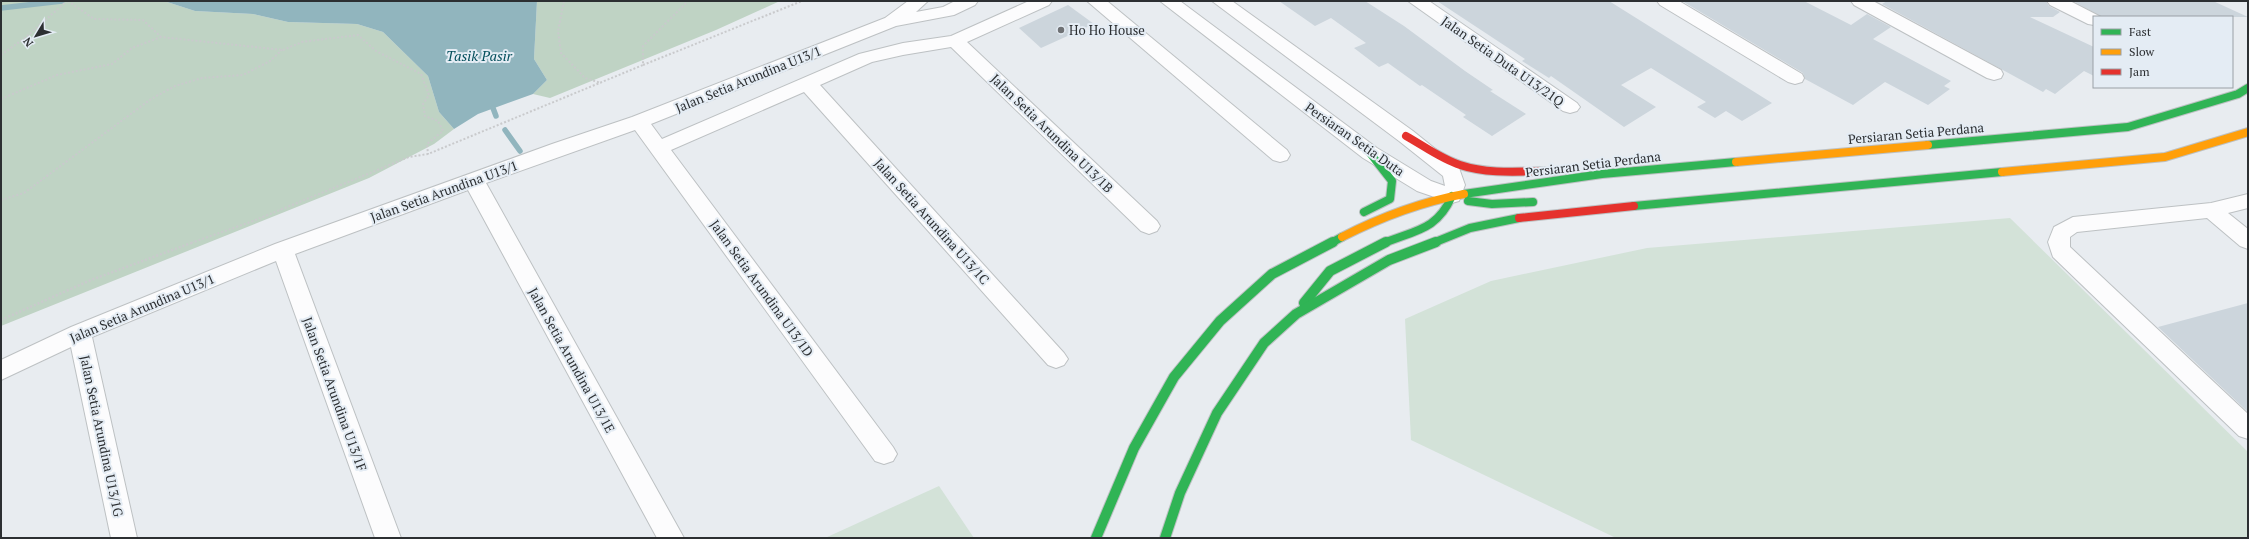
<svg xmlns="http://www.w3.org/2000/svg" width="2249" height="539" font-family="'PT Serif',serif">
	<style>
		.green { fill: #d3e2d8 }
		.forest { fill: #bfd3c4 }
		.water { fill: #91b5be }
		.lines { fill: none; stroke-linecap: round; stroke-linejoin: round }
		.stream { stroke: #91b5be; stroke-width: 5.5 }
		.building { fill: #ccd5dc }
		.street-casing { stroke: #bdc1c3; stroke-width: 2 }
		.fast-far1-casing { stroke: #bdc1c3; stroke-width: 10 }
		.fast-casing { stroke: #bdc1c3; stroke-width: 12 }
		.slow-casing { stroke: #bdc1c3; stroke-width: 10 }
		.jam-casing { stroke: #bdc1c3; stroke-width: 10 }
		.path-far1 { stroke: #c9cacc; stroke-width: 2; stroke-dasharray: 2 2; stroke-linecap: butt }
		.path { stroke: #c9cacc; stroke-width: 2.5; stroke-dasharray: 2 2; stroke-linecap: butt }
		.street { fill: #fcfcfd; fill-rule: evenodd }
		.fast-far1 { stroke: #30b455; stroke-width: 8 }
		.fast { stroke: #30b455; stroke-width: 10 }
		.slow { stroke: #ff9f0a; stroke-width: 8 }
		.jam { stroke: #e5322d; stroke-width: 8 }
		.poi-dot { fill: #6e7174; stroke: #e4ecf4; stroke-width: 1.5 }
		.labels { text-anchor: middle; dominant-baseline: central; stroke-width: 4; stroke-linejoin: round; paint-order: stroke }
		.poi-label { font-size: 13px; fill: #2c2f32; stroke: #e4ecf4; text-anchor: start }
		.street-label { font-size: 13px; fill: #2c2f32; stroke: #e4ecf4 }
		.water-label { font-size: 14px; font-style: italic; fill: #044f5c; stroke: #e4ecf4 }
	</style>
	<rect width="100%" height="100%" fill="#e8ecf0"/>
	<g class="green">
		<polygon points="2010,218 2248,452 2248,538 1616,538 1411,440 1405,319 1491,281 1647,248"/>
		<polygon points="939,486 974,538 825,538"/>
	</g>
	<g class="forest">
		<polygon points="1,1 164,1 195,11 253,14 288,22 357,24 383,32 428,76 439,112 454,129 434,144 369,178 1,326"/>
		<polygon points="537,1 780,1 716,30 550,98 533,94 547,80 534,59"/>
	</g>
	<polygon class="water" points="164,1 537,1 534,59 547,80 533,94 478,114 454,129 439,112 428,76 383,32 357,24 288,22 253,14 195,11"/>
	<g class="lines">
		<g class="stream">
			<polyline points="1,8 62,1"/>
			<polyline points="493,108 496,116"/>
			<polyline points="505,130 520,151"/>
		</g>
	</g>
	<g class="building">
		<polygon points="1279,1 1365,1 1404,26 1465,71 1493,90 1490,91 1526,114 1492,136 1463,117 1466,115 1422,85 1420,86 1388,63 1379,67 1354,48 1366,43 1331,18 1315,26"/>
		<polygon points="1437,1 1609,1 1772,103 1742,121 1726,111 1715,118 1697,107 1706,102 1651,68 1621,85 1656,107 1624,127 1551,76 1549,78 1522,61 1525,59"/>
		<polygon points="1682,1 1804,1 1851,25 1867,14 1891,27 1873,39 1951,81 1944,86 1950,89 1928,105 1885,82 1853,105 1805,79 1803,73"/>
		<polygon points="1887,1 2046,1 2049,6 2060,12 2053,17 2030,17 2094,47 2094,76 2084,71 2055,94 2046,89 2043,92 1882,4"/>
		<polygon points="2073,1 2213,1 2248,17 2102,17"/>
		<polygon points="1068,5 1094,24 1041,48 1019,28"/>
		<polygon points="2248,303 2248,412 2158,327"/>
	</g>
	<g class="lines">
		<defs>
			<g id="street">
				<polygon points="908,1 928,1 916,12 943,7 955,1 978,1 975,5 954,15 896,26 651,124 662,139 859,54 903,43 951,36 1029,1 1052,1 1049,5 967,42 1157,221 1160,226 1157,231 1149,234 1141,231 951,47 903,55 872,62 820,85 1064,353 1068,359 1064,365 1056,368 1048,365 804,92 671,150 893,447 897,454 893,461 884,464 875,461 635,130 486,183 684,538 657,538 468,190 295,254 401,538 375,538 276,261 92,337 137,538 111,538 71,347 1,380 1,360 71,327 275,244 552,144 632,117 885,18"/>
				<polygon points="1087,1 1107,1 1287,150 1290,155 1287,160 1280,162 1273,160"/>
				<polygon points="1160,1 1180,1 1377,148 1431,181 1445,186 1443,176 1399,141 1212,1 1232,1 1413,131 1459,168 1465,185 1459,201 1452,203 1417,191 1363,158"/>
				<polygon points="1408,1 1429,1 1577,103 1580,107 1577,111 1570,113 1563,111"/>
				<polygon points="1657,1 1679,1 1802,74 1804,78 1802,82 1795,84 1788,82 1660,5"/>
				<polygon points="1851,1 1873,1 2001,70 2003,74 2001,78 1994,80 1987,78 1854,5"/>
				<polygon points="2047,1 2070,1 2101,17 2094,17 2094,25 2088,24 2050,5"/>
				<polygon points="2248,194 2248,208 2228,213 2248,229 2248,249 2240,246 2207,218 2077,232 2070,237 2070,247 2248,414 2248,439 2239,436 2053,257 2048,242 2054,227 2073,217 2211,203"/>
			</g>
			<g id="fast-far1">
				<polyline points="1928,145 2128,127 2238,94 2248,88"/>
				<polyline points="1464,194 1602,174 1736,162"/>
				<polyline points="1468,201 1492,204 1533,202"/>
				<polyline points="1634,206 2002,172"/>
				<polyline points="1364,212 1390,199 1392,181 1370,153"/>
				<polyline points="1331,243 1342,237"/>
				<path d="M1384 243C1416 230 1437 230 1452 196"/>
				<polyline points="1433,243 1470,228 1519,218"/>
			</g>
			<g id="fast">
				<polyline points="1304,303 1330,271 1386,242"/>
				<polyline points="1096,538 1134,448 1174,377 1220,321 1272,274 1333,242"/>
				<polyline points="1165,538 1180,493 1217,413 1264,343 1296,314 1389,260 1436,242"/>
			</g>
			<g id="slow">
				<polyline points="1736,162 1928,145"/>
				<polyline points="2002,172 2165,157 2248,132"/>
				<path d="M1342 237C1381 217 1421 202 1464 194"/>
			</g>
			<g id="jam">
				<path d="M1406 136C1424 146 1441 159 1460 165 1490 175 1524 171 1555 171"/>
				<polyline points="1519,218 1634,206"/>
			</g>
		</defs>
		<use href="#street" class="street-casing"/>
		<use href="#fast-far1" class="fast-far1-casing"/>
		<use href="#fast" class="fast-casing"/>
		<use href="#slow" class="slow-casing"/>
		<use href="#jam" class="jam-casing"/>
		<g class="path-far1">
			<polyline points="68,1 94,19 143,20 161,37 283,50 302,42 358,35 376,51 421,74 429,95 423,104 425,116 438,121 443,131 427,144 428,154"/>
			<polyline points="564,1 558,31 561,53 585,78 601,83"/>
			<polyline points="1,55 26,37 67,1"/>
			<polyline points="643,65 802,1"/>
			<polyline points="1,99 57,75 112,64 132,48 161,37"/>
			<polyline points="1,200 24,193 151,99 175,86 202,78 243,75 270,61 282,50"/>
			<polyline points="191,243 253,221 409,157 428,154 643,65 643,46 688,1"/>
		</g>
		<polyline class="path" points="1,320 91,280 194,242"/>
		<use href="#street" class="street"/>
		<use href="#fast-far1" class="fast-far1"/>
		<use href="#fast" class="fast"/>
		<use href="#slow" class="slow"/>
		<use href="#jam" class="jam"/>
	</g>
	<circle class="poi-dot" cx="1061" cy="30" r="4"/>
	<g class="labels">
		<g class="poi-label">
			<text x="1069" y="30">Ho Ho House</text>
		</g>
		<g class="street-label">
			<text transform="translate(1503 61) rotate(35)">Jalan Setia Duta U13/21Q</text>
			<text transform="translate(748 79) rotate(-22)">Jalan Setia Arundina U13/1</text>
			<text transform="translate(1052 133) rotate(44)">Jalan Setia Arundina U13/1B</text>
			<text transform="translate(1916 133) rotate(-5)">Persiaran Setia Perdana</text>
			<text transform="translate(1355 139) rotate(35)">Persiaran Setia Duta</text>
			<text transform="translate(1593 164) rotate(-7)">Persiaran Setia Perdana</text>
			<text transform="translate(444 191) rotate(-20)">Jalan Setia Arundina U13/1</text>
			<text transform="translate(932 221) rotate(48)">Jalan Setia Arundina U13/1C</text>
			<text transform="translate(762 288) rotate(54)">Jalan Setia Arundina U13/1D</text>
			<text transform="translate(142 308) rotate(-23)">Jalan Setia Arundina U13/1</text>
			<text transform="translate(572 360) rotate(61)">Jalan Setia Arundina U13/1E</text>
			<text transform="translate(335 394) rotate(70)">Jalan Setia Arundina U13/1F</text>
			<text transform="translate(102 436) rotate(78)">Jalan Setia Arundina U13/1G</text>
		</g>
		<g class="water-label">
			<text x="479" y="55">Tasik Pasir</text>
		</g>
	</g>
	<rect width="2249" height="539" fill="none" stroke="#2c2f32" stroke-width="4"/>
	<rect x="2093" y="16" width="140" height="72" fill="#e4ecf4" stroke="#9aa0a6"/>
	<rect x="2101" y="29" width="20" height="6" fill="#30b455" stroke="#9aa0a6"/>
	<text x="2129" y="36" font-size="12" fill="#2c2f32">Fast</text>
	<rect x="2101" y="49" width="20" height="6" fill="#ff9f0a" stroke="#9aa0a6"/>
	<text x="2129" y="56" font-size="12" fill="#2c2f32">Slow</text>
	<rect x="2101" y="69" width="20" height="6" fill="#e5322d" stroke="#9aa0a6"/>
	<text x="2129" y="76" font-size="12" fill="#2c2f32">Jam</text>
	<g transform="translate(36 36) rotate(232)" stroke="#e4ecf4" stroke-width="3" paint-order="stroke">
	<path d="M0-3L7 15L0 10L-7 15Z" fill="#2c2f32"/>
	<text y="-6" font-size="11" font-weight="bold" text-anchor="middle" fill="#2c2f32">N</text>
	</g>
</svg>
